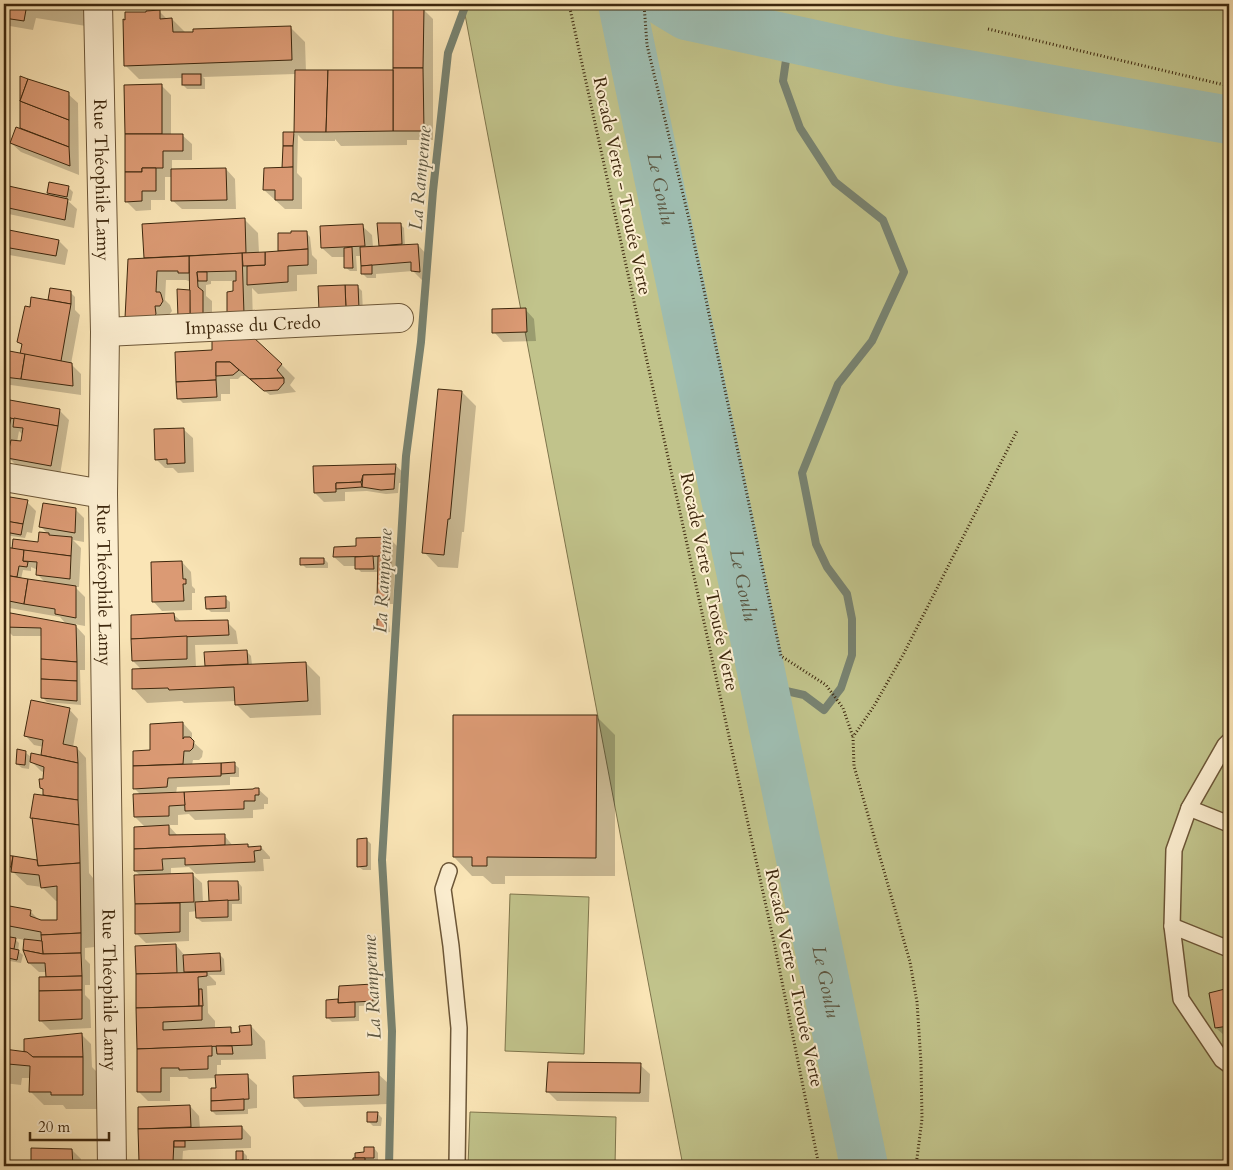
<svg xmlns="http://www.w3.org/2000/svg" width="1233" height="1170" font-family="Cardo,serif">
	<style>
		.green { fill: #c1c38b; stroke: #7f754c }
		.shadow { fill: #0003; fill-rule: evenodd }
		.lines { fill: none; stroke-linecap: round; stroke-linejoin: round }
		.stream { stroke: #788270; stroke-width: 8 }
		.river { stroke: #9fbeb2; stroke-width: 48 }
		.building { fill: #db9a74; stroke: #3d270d }
		.lane-casing { stroke: #6c5637; stroke-width: 18 }
		.street-casing { stroke: #6c5637; stroke-width: 30 }
		.path { stroke: #3d270d; stroke-width: 3; stroke-dasharray: 1 2.5; stroke-linecap: butt }
		.lane { stroke: #fceed0; stroke-width: 15 }
		.street { stroke: #fceed0; stroke-width: 28 }
		.labels { text-anchor: middle; dominant-baseline: central; stroke-width: 4; stroke-linejoin: round; paint-order: stroke }
		.street-label { font-size: 18px; fill: #3d270d; stroke: #fceed0 }
		.water-label { font-size: 19px; font-style: italic; fill: #5a543f; stroke: #fceed0 }
	</style>
	<rect width="100%" height="100%" fill="#fae5b6"/>
	<filter id="stains"><feTurbulence type="fractalNoise" baseFrequency=".004" numOctaves="4"/><feColorMatrix values="0 0 0 0 .2 0 0 0 0 .09 0 0 0 0 .02 0 0 0 .5 -.17"/></filter>
	<radialGradient id="worn" r=".72"><stop offset=".6" stop-color="#630" stop-opacity="0"/><stop offset="1" stop-color="#630" stop-opacity=".3"/></radialGradient>
	<g class="green">
		<polygon points="463,4 675,4 678,15 703,4 1229,4 1229,1166 683,1166"/>
		<polygon points="510,894 589,897 584,1054 505,1051"/>
		<polygon points="470,1112 616,1117 615,1166 468,1166"/>
	</g>
	<g class="shadow">
		<polygon points="4,4 86,4 86,26 36,18 33,30 4,25"/>
		<polygon points="308,4 362,4 361,10"/>
		<polygon points="423,9 433,19 433,140 407,140 407,145 341,146 335,139 335,141 304,141 298,135 297,173 302,178 302,209 285,209 264,190 284,169 284,134 295,134 296,74 203,77 205,79 205,89 187,89 183,85 183,78 139,79 125,65 159,11 168,20 172,19 186,33 291,28 305,42 306,72 394,73"/>
		<polygon points="21,78 68,94 78,103 79,175 21,152 11,143 21,130"/>
		<polygon points="161,85 171,95 171,135 182,135 192,144 192,160 172,160 172,171 226,169 235,179 236,209 182,209 172,200 172,177 165,177 165,200 151,200 151,210 136,211 126,201"/>
		<polygon points="4,186 52,197 48,192 68,187 73,192 71,201 67,200 77,209 74,228 4,213"/>
		<polygon points="244,219 258,233 259,253 281,252 279,250 306,232 310,237 312,255 317,260 317,274 297,275 297,291 258,294 252,288 253,323 238,324 234,281 211,281 211,284 206,285 206,296 212,301 212,326 201,326 191,293 191,282 186,280 166,280 165,300 170,305 172,311 169,315 164,315 165,324 136,327 145,259 143,225"/>
		<polygon points="379,224 400,224 404,228 405,246 418,245 427,255 428,281 422,280 413,271 376,274 376,278 367,278 363,274 362,256 356,256 357,271 350,271 345,267 345,257 332,257 322,248 362,226 372,235 373,247 380,247"/>
		<polygon points="4,231 59,241 68,250 65,265 4,254"/>
		<polygon points="357,286 362,291 363,313 324,314"/>
		<polygon points="71,293 75,297 75,310 80,315 71,364 81,374 81,395 4,384 4,352 21,355 23,346 19,342 31,308"/>
		<polygon points="525,309 534,319 536,341 503,342 494,332"/>
		<polygon points="176,353 281,364 295,378 290,385 296,392 270,395 245,376 241,376 238,379 230,379 230,394 221,394 221,401 183,403 178,398"/>
		<polygon points="462,392 476,406 464,532 462,532 458,568 438,567 424,552"/>
		<path d="M4 401 59 410 69 420 60 475 18 467 9 458 11 445 4 444ZM19 431 23 435 22 442H17Z"/>
		<polygon points="183,429 193,438 194,472 178,473 173,468 165,468 156,459"/>
		<polygon points="395,465 405,474 404,483 399,483 398,493 386,494 367,491 345,492 345,501 324,502 315,493 314,467"/>
		<polygon points="4,498 27,502 36,511 32,533 27,532 25,538 11,536 6,532 7,529 4,528"/>
		<path d="M75 509 84 518V542L73 540 81 548 79 587H75L85 597V626L74 624 85 636V670H80L81 705 47 702 43 698 42 636H13L4 627 6 613 67 625 60 617 4 607V573L6 549 13 550 39 544 48 534 40 526ZM31 567 38 570 37 574 46 583 21 579 23 570 31 571Z"/>
		<polygon points="390,539 399,548 399,565 395,565 393,604 382,604 378,600 379,572 361,572 356,566 344,566 334,557 357,548"/>
		<polygon points="324,559 328,563 328,568 306,568 302,564"/>
		<polygon points="182,562 191,572 192,586 195,589 195,593 192,593 192,610 162,611 153,601"/>
		<polygon points="225,598 230,602 230,612 211,612 207,608"/>
		<polygon points="174,615 182,622 227,622 236,631 238,644 195,645 196,668 206,667 205,653 247,652 251,656 252,665 306,663 320,677 321,715 250,718 236,704 236,701 184,703 182,701 147,703 133,688 142,670 133,661"/>
		<polygon points="385,620 389,624 390,632 383,633 379,628"/>
		<polygon points="69,709 78,719 73,747 77,748 86,758 89,873 93,878 95,947 85,948 85,959 90,964 90,985 85,985 85,995 90,1000 91,1028 50,1030 40,1020 47,972 39,972 29,963 25,940 14,938 19,943 18,951 23,955 21,963 4,960 4,937 11,938 4,931 4,906 30,911 40,921 58,921 58,901 56,901 42,887 27,885 12,871 6,870 5,877 4,856 37,861 39,864 44,791 41,788 45,773 41,771 30,760 29,769 22,768 17,764 26,753 32,758 43,756 44,747 34,745 25,735"/>
		<polygon points="597,717 615,735 615,876 505,876 505,884 492,884 483,876 472,876 454,857"/>
		<polygon points="183,723 192,733 192,741 203,751 202,757 199,760 193,760 192,765 234,764 239,768 239,777 230,777 230,785 177,787 176,794 258,789 268,798 268,804 264,804 264,809 253,810 253,818 195,820 189,814 178,815 178,825 168,825 178,836 224,835 233,846 248,845 251,848 261,847 270,857 270,859 263,859 264,871 196,874 189,867 171,868 171,875 192,874 202,883 203,903 210,902 210,883 238,882 242,887 242,904 232,904 232,921 202,922 197,918 197,911 189,912 189,941 146,943 136,933 136,876 141,876 135,871 135,828 145,827 135,817 141,795 134,788 134,752 151,751"/>
		<polygon points="367,840 371,844 371,870 363,870 358,866"/>
		<polygon points="176,945 185,956 220,955 224,959 225,975 209,975 216,982 216,985 207,986 208,1013 215,1021 215,1029 230,1029 235,1034 241,1033 251,1026 265,1041 266,1059 221,1060 221,1065 217,1065 217,1076 247,1076 257,1085 257,1108 248,1109 248,1114 216,1115 212,1111 217,1089 217,1078 189,1079 187,1077 170,1077 170,1101 148,1101 139,1092 137,947"/>
		<polygon points="373,986 377,990 377,1005 359,1006 359,1021 332,1022 328,1018 327,1001 339,1000"/>
		<polygon points="1229,990 1229,1036 1226,1037 1216,1028 1210,994"/>
		<polygon points="82,1035 91,1044 92,1067 97,1072 97,1109 66,1109 63,1105 44,1105 30,1091 31,1078 22,1078 21,1085 4,1083 4,1050 26,1053"/>
		<polygon points="640,1065 650,1074 649,1102 557,1101 548,1092"/>
		<polygon points="378,1074 388,1083 388,1104 304,1107 295,1097"/>
		<polygon points="190,1106 199,1116 200,1128 242,1127 251,1137 251,1148 189,1150 183,1151 182,1166 145,1166 140,1161 139,1108"/>
		<polygon points="377,1113 382,1118 381,1126 373,1126 369,1122"/>
		<polygon points="374,1148 378,1153 378,1162 368,1162 369,1166 357,1166 354,1164 365,1154"/>
		<polygon points="32,1149 72,1150 81,1159 81,1166 32,1166"/>
		<polygon points="237,1152 243,1152 247,1156 247,1162 253,1166 237,1166"/>
	</g>
	<g class="lines">
		<g class="stream">
			<polyline points="764,686 804,695 824,710 841,688 852,655 852,619 847,594 827,567 816,544 802,473 838,384 872,341 904,272 883,220 835,182 800,128 783,81 789,39"/>
			<polyline points="389,1166 392,1031 382,860 406,456 421,342 433,191 448,53 466,4"/>
		</g>
		<g class="river">
			<path id="s1" d="M622 4 864 1166"/>
			<polyline points="666,4 686,16 893,61 1229,120"/>
		</g>
	</g>
	<g class="building">
		<polygon points="4,4 27,4 24,21 4,18"/>
		<polygon points="40,4 68,4 68,9"/>
		<polygon points="393,6 424,8 423,68 393,68"/>
		<polygon points="160,10 160,19 172,18 173,32 193,32 193,29 291,26 292,60 124,66 123,19 125,20 125,12 146,12 146,11"/>
		<polygon points="393,68 423,68 424,131 393,131"/>
		<polygon points="295,70 328,70 326,132 294,132"/>
		<polygon points="328,70 393,70 393,131 326,132"/>
		<rect x="182" y="74" width="19" height="11"/>
		<polygon points="20,76 28,79 20,101 69,120 69,147 20,128"/>
		<polygon points="28,79 69,92 69,120 20,101"/>
		<polygon points="162,84 162,134 125,134 124,85"/>
		<polygon points="16,127 69,147 70,166 10,143"/>
		<polygon points="283,132 294,132 293,146 283,146"/>
		<polygon points="125,134 183,134 183,151 163,151 163,168 142,168 142,172 125,172"/>
		<polygon points="283,146 293,146 293,167 282,168"/>
		<polygon points="293,167 293,200 275,200 275,190 263,190 264,168"/>
		<polygon points="142,168 156,168 156,191 142,191 142,201 125,202 125,172 142,172"/>
		<polygon points="226,168 227,200 171,201 171,169"/>
		<polygon points="49,182 69,186 67,197 47,193"/>
		<polygon points="4,185 68,199 65,220 4,207"/>
		<polygon points="245,218 246,253 144,258 142,224"/>
		<polygon points="377,223 401,223 402,244 379,246"/>
		<polygon points="363,224 365,246 321,248 320,226"/>
		<polygon points="4,229 59,240 56,256 4,247"/>
		<polygon points="291,231 307,231 308,249 278,251 278,233 291,233"/>
		<polygon points="418,244 420,272 411,271 411,262 361,266 360,247"/>
		<polygon points="352,247 353,268 344,268 344,248"/>
		<polygon points="308,249 308,265 288,266 288,282 247,285 247,266 265,265 265,252"/>
		<polygon points="265,252 265,265 243,266 242,253"/>
		<polygon points="242,253 244,314 227,315 227,292 233,291 233,281 236,281 236,271 197,272 198,287 203,291 203,317 190,317 189,256"/>
		<polygon points="189,256 189,273 178,273 178,271 157,271 156,292 160,292 161,294 163,301 160,306 155,306 156,314 152,319 125,318 128,259"/>
		<polygon points="372,265 372,274 361,274 361,266"/>
		<polygon points="197,272 207,272 207,281 198,281"/>
		<polygon points="345,285 358,285 359,309 346,309"/>
		<polygon points="345,285 346,309 319,311 318,286"/>
		<polygon points="50,288 71,291 71,304 48,300"/>
		<polygon points="177,289 190,290 190,317 178,318"/>
		<polygon points="31,297 71,304 61,361 20,354 22,344 17,342 25,306 30,307"/>
		<polygon points="526,308 527,332 492,333 492,309"/>
		<polygon points="253,337 282,364 277,370 284,378 250,379 230,362 216,362 216,380 176,382 175,352 212,350 212,340"/>
		<polygon points="4,350 25,354 21,379 4,377"/>
		<polygon points="25,354 72,363 73,386 21,379"/>
		<polygon points="216,362 230,362 239,370 233,375 216,376"/>
		<polygon points="284,378 284,383 278,390 264,391 250,379"/>
		<polygon points="216,380 217,397 177,399 176,382"/>
		<polygon points="438,389 462,391 450,519 448,519 444,555 422,553"/>
		<polygon points="4,399 60,409 58,426 4,417"/>
		<polygon points="4,417 11,418 7,437 4,437"/>
		<polygon points="14,418 58,426 51,466 7,458 11,440 21,441 23,428 13,427"/>
		<polygon points="184,428 185,463 167,464 167,459 155,460 154,429"/>
		<polygon points="396,464 395,474 363,475 361,482 336,483 336,492 314,493 313,466"/>
		<polygon points="395,474 394,489 381,490 362,487 363,475"/>
		<polygon points="361,482 362,487 336,489 336,483"/>
		<polygon points="4,496 28,500 23,524 4,521"/>
		<polygon points="43,503 76,508 75,533 39,527"/>
		<polygon points="6,521 23,524 21,535 5,532"/>
		<polygon points="39,532 49,533 49,535 72,537 71,556 12,549 13,539 38,542"/>
		<polygon points="391,537 390,556 333,557 334,547 356,546 356,538"/>
		<polygon points="5,547 24,550 23,561 28,562 27,567 19,566 17,577 4,575"/>
		<polygon points="24,550 71,556 70,579 36,575 37,562 23,561"/>
		<polygon points="373,556 374,569 355,569 355,557"/>
		<polygon points="378,556 391,556 389,600 377,600"/>
		<polygon points="300,558 324,558 324,564 300,565"/>
		<polygon points="182,561 183,579 186,579 186,584 183,584 184,601 152,602 151,562"/>
		<polygon points="4,575 28,579 24,604 4,600"/>
		<polygon points="28,579 76,586 76,618 55,614 55,609 24,604"/>
		<polygon points="226,596 226,608 206,609 205,597"/>
		<polygon points="5,612 76,625 77,662 41,659 41,628 4,627"/>
		<polygon points="174,613 175,621 228,620 229,635 131,639 131,615"/>
		<polygon points="377,619 385,619 386,629 377,629"/>
		<polygon points="187,636 187,659 132,661 131,639"/>
		<polygon points="247,650 248,664 205,666 204,652"/>
		<polygon points="41,659 77,662 77,681 41,679"/>
		<polygon points="306,662 308,701 235,705 234,687 169,690 168,688 132,689 132,669"/>
		<polygon points="41,679 77,681 77,701 41,698"/>
		<polygon points="31,700 70,708 63,744 77,747 78,763 41,755 43,740 24,736"/>
		<polygon points="453,715 597,715 596,858 487,857 487,866 472,866 472,857 453,857"/>
		<polygon points="183,722 183,739 184,737 190,737 194,741 193,748 190,751 184,751 183,764 133,766 133,751 150,750 150,724"/>
		<polygon points="17,749 26,751 25,765 16,764"/>
		<polygon points="31,753 78,763 78,800 43,795 43,789 40,788 39,779 43,779 44,767 30,762"/>
		<polygon points="235,762 235,773 221,774 221,763"/>
		<polygon points="221,763 221,776 168,778 167,787 133,789 133,766"/>
		<polygon points="255,788 259,788 259,795 255,795 255,801 244,801 244,809 185,811 184,792 253,789"/>
		<polygon points="184,792 185,805 169,806 169,816 134,817 133,794"/>
		<polygon points="34,794 78,800 79,825 30,818"/>
		<polygon points="32,818 79,825 80,863 38,866"/>
		<polygon points="169,825 169,835 225,834 225,845 134,849 134,827"/>
		<polygon points="367,838 367,866 357,867 357,839"/>
		<polygon points="248,844 248,847 261,846 261,850 254,851 255,862 185,865 185,858 162,859 163,870 134,871 134,849"/>
		<polygon points="4,855 13,856 11,867 4,866"/>
		<polygon points="13,856 37,860 38,866 80,863 81,933 41,935 41,932 4,925 4,905 31,910 30,916 41,920 57,920 57,886 41,888 39,875 11,872"/>
		<polygon points="193,873 194,902 135,904 134,875"/>
		<polygon points="208,881 238,881 239,900 209,901"/>
		<polygon points="228,900 228,917 196,918 195,902"/>
		<polygon points="180,903 180,932 135,934 135,904"/>
		<polygon points="81,933 81,953 43,954 41,935"/>
		<polygon points="4,936 16,938 14,949 4,947"/>
		<polygon points="24,939 42,941 43,954 23,950"/>
		<polygon points="176,944 177,973 136,974 135,946"/>
		<polygon points="4,947 19,950 17,960 4,957"/>
		<polygon points="23,950 43,954 81,953 82,976 46,977 45,963 28,963"/>
		<polygon points="220,953 221,971 184,972 183,955"/>
		<polygon points="207,972 207,976 198,977 199,1006 136,1008 136,974"/>
		<polygon points="82,976 82,990 39,991 39,977"/>
		<polygon points="373,984 373,1001 338,1003 339,986"/>
		<polygon points="1229,988 1229,1026 1215,1028 1209,993"/>
		<polygon points="199,989 202,989 203,1006 199,1006"/>
		<polygon points="82,990 82,1019 39,1021 39,991"/>
		<polygon points="338,999 338,1003 355,1002 355,1017 326,1018 326,1000"/>
		<polygon points="202,1006 202,1020 163,1022 163,1030 231,1027 231,1033 240,1032 239,1026 251,1025 252,1045 137,1049 136,1008"/>
		<polygon points="82,1033 83,1057 33,1057 24,1051 24,1039"/>
		<polygon points="212,1046 212,1056 208,1056 208,1069 179,1070 179,1068 161,1068 161,1092 137,1092 137,1049"/>
		<polygon points="216,1046 232,1046 233,1054 217,1054"/>
		<polygon points="4,1049 27,1052 33,1057 83,1057 83,1095 51,1095 51,1092 29,1092 30,1066 8,1064 7,1072 4,1071"/>
		<polygon points="548,1062 641,1063 640,1093 546,1092"/>
		<polygon points="379,1072 379,1095 294,1098 293,1076"/>
		<polygon points="248,1074 249,1099 211,1101 211,1088 216,1088 215,1075"/>
		<polygon points="244,1099 244,1110 211,1111 211,1101"/>
		<polygon points="190,1105 191,1127 138,1129 138,1107"/>
		<polygon points="367,1112 378,1112 377,1122 367,1122"/>
		<polygon points="242,1126 242,1139 174,1141 173,1162 139,1162 138,1129"/>
		<rect x="174" y="1141" width="11" height="6"/>
		<polygon points="364,1147 374,1147 374,1158 355,1158 355,1153 364,1152"/>
		<polygon points="31,1148 72,1149 73,1166 31,1166"/>
		<polygon points="236,1151 243,1151 243,1160 236,1161"/>
		<polygon points="353,1158 365,1158 365,1164 353,1165"/>
		<polygon points="249,1160 249,1166 236,1166 236,1161"/>
	</g>
	<g class="lines">
		<defs>
			<g id="lane">
				<polyline points="1229,741 1225,745 1189,808 1174,850 1172,926 1181,999 1222,1060 1229,1065"/>
				<polyline points="1189,808 1229,824"/>
				<polyline points="449,871 443,889 451,946 459,1028 457,1166"/>
				<polyline points="1172,926 1229,949"/>
			</g>
			<g id="street">
				<path id="s2" d="M98 4 105 332 103 494 112 1166"/>
				<path id="s3" d="M105 332 399 318"/>
				<polyline points="4,477 103,494"/>
			</g>
		</defs>
		<use href="#lane" class="lane-casing"/>
		<use href="#street" class="street-casing"/>
		<g class="path">
			<polyline points="569,4 775,947 819,1166"/>
			<polyline points="644,4 647,45 689,219 781,656 826,685 843,708 853,737"/>
			<polyline points="988,29 1229,86"/>
			<polyline points="916,1166 922,1119 921,1063 917,1002 910,962 854,766 853,737 874,706 903,655 1017,431"/>
		</g>
		<use href="#lane" class="lane"/>
		<use href="#street" class="street"/>
	</g>
	<g class="labels">
		<g class="street-label">
			<text stroke="none"><textPath href="#s2" startOffset="176">Rue Théophile Lamy</textPath></text>
			<text transform="translate(622 186) rotate(78)">Rocade Verte - Trouée Verte</text>
			<text stroke="none"><textPath href="#s3" startOffset="148">Impasse du Credo</textPath></text>
			<text transform="translate(709 582) rotate(78)">Rocade Verte - Trouée Verte</text>
			<text stroke="none"><textPath href="#s2" startOffset="581">Rue Théophile Lamy</textPath></text>
			<text transform="translate(794 978) rotate(78)">Rocade Verte - Trouée Verte</text>
			<text stroke="none"><textPath href="#s2" startOffset="986">Rue Théophile Lamy</textPath></text>
		</g>
		<g class="water-label">
			<text transform="translate(420 178) rotate(-85)">La Rampenne</text>
			<text stroke="none"><textPath href="#s1" startOffset="189">Le Goulu</textPath></text>
			<text transform="translate(383 581) rotate(-87)">La Rampenne</text>
			<text stroke="none"><textPath href="#s1" startOffset="594">Le Goulu</textPath></text>
			<text stroke="none"><textPath href="#s1" startOffset="999">Le Goulu</textPath></text>
			<text transform="translate(372 987) rotate(-93)">La Rampenne</text>
		</g>
	</g>
	<rect width="1233" height="1170" fill="none" stroke="#fae5b6" stroke-width="20"/>
	<rect x="5" y="5" width="1223" height="1160" fill="none" stroke="#3d270d" stroke-width="2.5"/>
	<rect x="10" y="10" width="1213" height="1150" fill="none" stroke="#3d270d"/>
	<path d="M30 1132v8h79v-8" fill="none" stroke="#3d270d" stroke-width="2.5"/>
	<text x="38" y="1132" font-size="15" fill="#3d270d" stroke="#fceed0" stroke-width="4" paint-order="stroke">20 m</text>
	<rect width="100%" height="100%" filter="url(#stains)"/>
	<rect width="100%" height="100%" fill="url(#worn)"/>
</svg>
